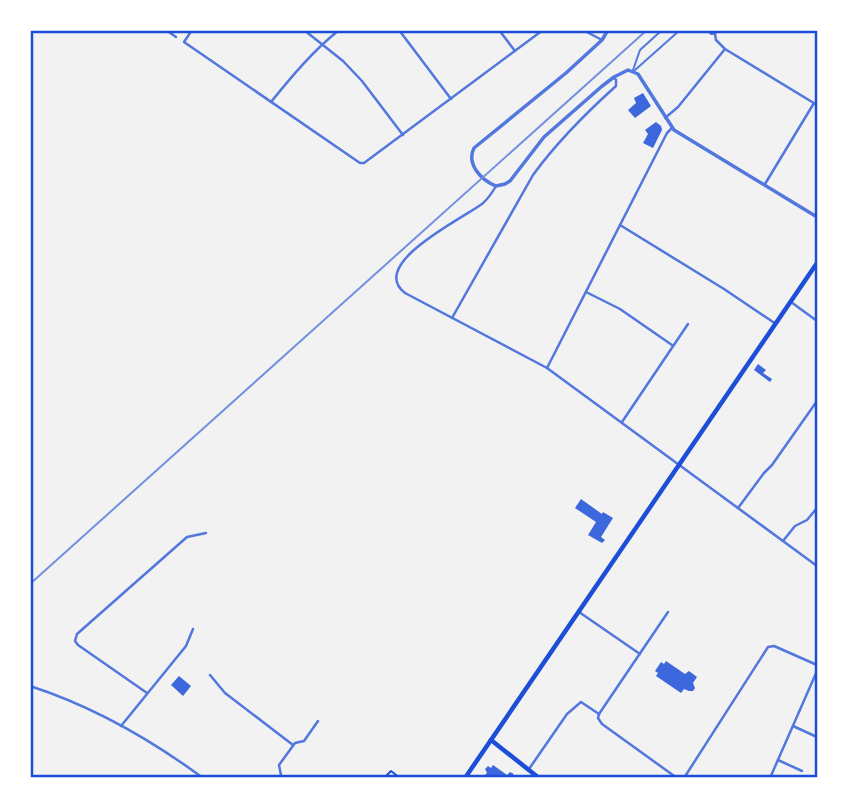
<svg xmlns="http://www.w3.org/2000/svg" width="847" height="808" font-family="'Source Sans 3',sans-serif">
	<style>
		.building { fill: #3d67dc }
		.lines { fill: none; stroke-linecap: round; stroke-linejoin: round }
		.path { stroke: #1d4ed8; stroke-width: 2 }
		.service { stroke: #5277de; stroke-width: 2 }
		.minor { stroke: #5277de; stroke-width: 2.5 }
		.tertiary { stroke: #5277de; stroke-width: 3.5 }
		.secondary { stroke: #1d4ed8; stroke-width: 4.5 }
		.primary { stroke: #1d4ed8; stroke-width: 4.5 }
		.rail { stroke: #7290e2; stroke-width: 2 }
		.neatline { fill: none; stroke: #1d4ed8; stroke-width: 2.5 }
	</style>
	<rect width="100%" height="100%" fill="#f2f2f2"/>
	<g class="building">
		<polygon points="643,93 651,106 635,118 628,110 636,103 634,98"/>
		<polygon points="656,122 661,126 662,130 653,148 643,143 648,134 645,130"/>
		<polygon points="758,364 766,370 763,373 772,379 770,382 754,370"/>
		<polygon points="581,499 602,514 603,512 613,518 601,537 605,540 602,543 588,535 596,522 575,508"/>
		<polygon points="666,661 685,674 689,671 697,677 693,683 695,688 693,691 689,691 684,689 681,693 656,676 658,673 655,671 661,662 664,664"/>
		<polygon points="179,676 191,686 183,696 171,685"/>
		<polygon points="493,765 507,775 510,772 514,774 512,776 515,778 487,778 484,776 487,773 485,769 488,766 491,768"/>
	</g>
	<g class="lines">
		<polyline class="path" points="384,778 391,771 400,778"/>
		<g class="service">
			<polyline points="707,30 711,34 714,34"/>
			<polyline points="633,70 640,50 662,30"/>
			<polyline points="635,70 680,30"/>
		</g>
		<g class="minor">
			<polyline points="166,30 176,37"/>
			<polyline points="192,30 184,42 360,163 364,163 543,30"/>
			<polyline points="304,30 343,61 362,81 403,135"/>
			<polyline points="399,30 451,99"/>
			<polyline points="499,30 515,51"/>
			<polyline points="583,30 602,40"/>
			<polyline points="717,30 715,34 716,40 725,49 817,105"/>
			<path d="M271 102C292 76 313 51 339 30"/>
			<polyline points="665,118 678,107 725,49"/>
			<polyline points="765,184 814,103"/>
			<path d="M496 186C492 193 488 199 482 204 465 217 367 264 405 293L547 368 817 566"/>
			<polyline points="620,225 724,289 776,324"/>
			<polyline points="586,292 620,309 672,345"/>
			<polyline points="791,302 817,321"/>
			<path d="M452 318 533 175C557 142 586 113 616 86V80L614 77"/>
			<polyline points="547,368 667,133 672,128"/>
			<polyline points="622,422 688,324"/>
			<polyline points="738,508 764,473 772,465 817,401"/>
			<polyline points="783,541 795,526 807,520 817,508"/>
			<polyline points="579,612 640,654"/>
			<polyline points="210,675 225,693 293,745"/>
			<path d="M30 686C92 706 150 739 203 778"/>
			<polyline points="147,693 78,645 75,641 77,634 187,537 206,533"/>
			<polyline points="599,714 668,612"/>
			<polyline points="599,714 598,718 602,724 677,778"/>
			<polyline points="121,726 186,646 193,629"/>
			<polyline points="793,726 817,737"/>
			<polyline points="778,760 802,771"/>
			<polyline points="529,769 567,714 581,702 599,714"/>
			<polyline points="278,778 281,775 279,765 295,743 304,741 318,721"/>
			<polyline points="684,778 768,647 774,646 817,665"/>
			<polyline points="770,778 817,671"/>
		</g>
		<path class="tertiary" d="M608 30 602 40 566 73 474 148C466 164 481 180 496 186L505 184 510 181 544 137 601 87 614 77 628 70 638 74 674 130 817 217"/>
		<polyline class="secondary" points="491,740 539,778"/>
		<polyline class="primary" points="465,778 817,263"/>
		<polyline class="rail" points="30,584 647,30"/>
	</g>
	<rect width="847" height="808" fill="none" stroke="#ffffff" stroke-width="63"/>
	<rect x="32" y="32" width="784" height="744" class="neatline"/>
</svg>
